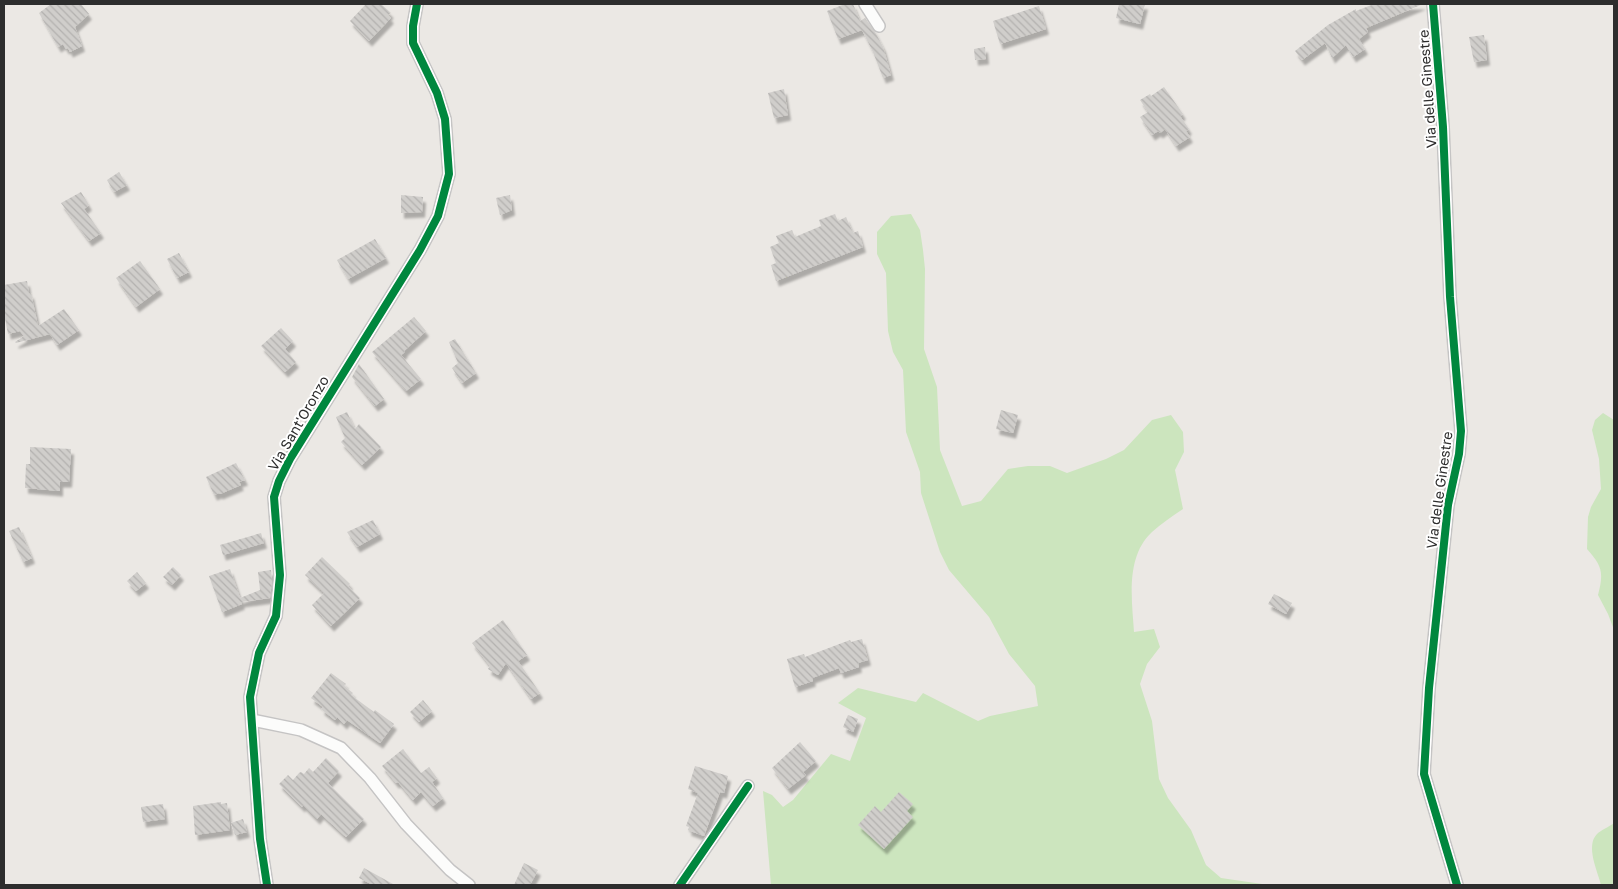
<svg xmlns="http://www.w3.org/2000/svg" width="1618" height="889" font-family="'Golos Text',sans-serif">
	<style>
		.grass { fill: #cce5be }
		.building { fill: url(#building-back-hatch); filter: url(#shadow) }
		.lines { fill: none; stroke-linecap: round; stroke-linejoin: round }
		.minor-casing { stroke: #c5c4c4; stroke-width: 14 }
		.minor { stroke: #fcfcfb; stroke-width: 11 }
		.cycleway-casing { stroke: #fff; stroke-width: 11 }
		.cycleway { stroke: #00873e; stroke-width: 8 }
		.labels { text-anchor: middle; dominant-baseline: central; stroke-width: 4; stroke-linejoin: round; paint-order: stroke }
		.street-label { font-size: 14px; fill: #2d2d2d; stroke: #fff }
	</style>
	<defs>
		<pattern id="building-back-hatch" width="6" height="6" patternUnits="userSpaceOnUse" patternTransform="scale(1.25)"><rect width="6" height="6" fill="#d0cecb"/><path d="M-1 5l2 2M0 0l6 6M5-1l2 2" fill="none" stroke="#b3b1af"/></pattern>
		<filter id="shadow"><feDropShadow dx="3" dy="5.5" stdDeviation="1" flood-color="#0004"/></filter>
	</defs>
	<rect width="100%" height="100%" fill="#ebe8e4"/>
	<g class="grass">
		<path d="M911 214 920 230 923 250 925 269 924 349 937 387 940 450 962 506 981 501 1008 469 1028 466H1050L1067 473 1106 459 1124 450 1152 420 1171 415 1183 432 1184 452 1175 470 1183 509C1172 516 1161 524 1152 532 1125 557 1132 600 1134 632L1154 629 1160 647 1147 664 1140 684 1152 721 1159 779 1168 798 1191 830 1206 865 1221 878 1269 885H771L763 791 772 795 783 807 793 800 831 754 850 761 866 718 838 703 858 688 916 702 923 693 978 721 990 716 1038 706 1035 686 1009 654 989 617 949 570 940 552 921 493 920 472 906 432 903 370 893 352 888 331 886 273 877 254V232L891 216Z"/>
		<path d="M1603 413 1614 420V630L1608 614 1598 595C1604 572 1602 566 1587 549L1588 517 1591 507 1601 489 1599 459 1592 430 1595 420Z"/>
		<path d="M1614 823V885H1601C1598 872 1585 846 1597 834 1601 830 1609 827 1614 823Z"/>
	</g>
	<g class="building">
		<polygon points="51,4 81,4 89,14 75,27 82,46 70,52 68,48 66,49 63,44 58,47 39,13"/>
		<polygon points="366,4 381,4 391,13 388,15 391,18 369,41 350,21"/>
		<polygon points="845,4 853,4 860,21 865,18 875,32 883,47 891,75 883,78 873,52 862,30 838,39 827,11"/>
		<polygon points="1119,4 1145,4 1140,24 1116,18"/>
		<polygon points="1374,4 1423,4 1366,28 1368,32 1359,39 1365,49 1353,57 1346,45 1332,58 1325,43 1302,60 1295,51 1328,25 1356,9 1356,11"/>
		<polygon points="1039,6 1046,29 1000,44 993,21"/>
		<polygon points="1484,35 1487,60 1474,62 1469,37"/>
		<polygon points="985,47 986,59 975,60 974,49"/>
		<polygon points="1164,87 1183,114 1180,116 1189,129 1186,131 1190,137 1176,146 1165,129 1160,133 1158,131 1152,135 1140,117 1148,112 1140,100 1150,94 1151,96"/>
		<polygon points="784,89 788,115 774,118 768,93"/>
		<polygon points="119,172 127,185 114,192 107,180"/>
		<polygon points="81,192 89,205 84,209 101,233 89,241 61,203"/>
		<polygon points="401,195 423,197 422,212 401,213"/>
		<polygon points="510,195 512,210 500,215 496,198"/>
		<polygon points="835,214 838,221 846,217 853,233 858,231 863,247 776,281 771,265 776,263 770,247 779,243 776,236 792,230 795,237 821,226 819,220"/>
		<polygon points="375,239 386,258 348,279 337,260"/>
		<polygon points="179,253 189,272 177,278 167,259"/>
		<polygon points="140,261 160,289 136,307 116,278"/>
		<polygon points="27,281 29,294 31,293 38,326 64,309 79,330 57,345 50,334 16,343 15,342 24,336 20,331 8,334 4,313 4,285"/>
		<polygon points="414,317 426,331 404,351 405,352 401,355 421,379 406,391 372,352"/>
		<polygon points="281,328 293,341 285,349 296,362 285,372 261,346"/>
		<polygon points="455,339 476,373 462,383 452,368 458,363 449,342"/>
		<polygon points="359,364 384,399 375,406 352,377"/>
		<polygon points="1001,410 1018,415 1013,433 996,429"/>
		<polygon points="347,412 355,429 359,424 381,447 362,465 341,442 345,438 336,417"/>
		<polygon points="30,447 71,449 69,482 60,482 60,491 25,488 26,464 30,464"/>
		<polygon points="236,463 245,480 239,482 241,485 220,494 219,493 214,495 206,477"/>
		<polygon points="373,520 380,534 357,547 347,532"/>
		<polygon points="19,527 32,558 23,562 9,531"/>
		<polygon points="261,533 264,543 223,555 220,545"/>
		<polygon points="322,557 350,584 348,586 360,598 331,626 312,605 324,593 305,575"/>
		<polygon points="173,567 181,575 172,585 163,577"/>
		<polygon points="230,569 240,598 260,590 258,572 271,570 272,581 270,598 241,602 242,604 222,612 209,576"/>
		<polygon points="137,572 146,583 136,591 127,581"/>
		<polygon points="1274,594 1292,603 1286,614 1268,604"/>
		<polygon points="503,620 527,655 518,661 540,693 531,699 506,663 498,675 488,669 490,666 472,643"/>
		<polygon points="862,639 868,660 858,663 859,667 841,673 839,668 812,678 813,681 795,687 787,659 804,654 805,657 850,640 851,642"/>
		<polygon points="331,673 346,684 344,686 353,693 351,695 374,712 375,710 394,724 380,743 347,720 344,724 337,717 335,720 321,709 323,707 311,698"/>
		<polygon points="423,700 432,711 419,722 410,712"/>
		<polygon points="848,715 858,719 853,732 843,727"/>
		<polygon points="800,742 816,761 803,772 806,775 788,789 772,768"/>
		<polygon points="403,749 421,773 429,767 437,778 432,782 443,798 433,806 421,792 413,800 398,782 396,783 382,766"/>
		<polygon points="326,758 339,771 328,783 364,819 346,837 321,814 317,819 303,805 302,807 279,784 288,775 293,780 299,773 301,772 304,774 309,768 313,772"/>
		<polygon points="695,766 728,776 724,793 720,792 704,836 688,830 689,827 686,826 698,793 688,789"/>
		<polygon points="899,792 913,804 907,811 913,817 884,849 858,825 875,806 881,812"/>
		<polygon points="221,802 221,804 227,803 230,830 195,835 193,806"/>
		<polygon points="163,804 165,819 143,822 141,807"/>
		<polygon points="243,819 247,832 235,835 231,823"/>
		<polygon points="524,863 538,870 530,885 514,885"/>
		<polygon points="364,868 393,884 392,885 373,885 359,878"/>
	</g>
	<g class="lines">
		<defs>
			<g id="minor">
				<polyline points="865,4 879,26"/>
				<polyline points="1433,4 1443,127 1450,297 1461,431 1459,454 1448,505 1429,688 1424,774 1457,885"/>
				<polyline points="252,720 301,730 341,748 370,778 406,824 450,870 469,885"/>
				<polyline points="267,885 260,839 250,697 259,653 276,616 280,575 274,497 279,481 290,459 420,250 438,216 449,174 445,119 437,93 413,43 413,26 417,4"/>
				<polyline points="680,885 748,786"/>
			</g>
		</defs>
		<use href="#minor" class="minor-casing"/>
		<use href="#minor" class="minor"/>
		<defs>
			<g id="cycleway">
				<polyline points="1433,4 1443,127 1450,297 1461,431 1459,454 1448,505 1429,688 1424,774 1457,885"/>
				<polyline points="267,885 260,839 250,697 259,653 276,616 280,575 274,497 279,481 290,459 420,250 438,216 449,174 445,119 437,93 413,43 413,26 417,4"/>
				<polyline points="680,885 748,786"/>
			</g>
		</defs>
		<use href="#cycleway" class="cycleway-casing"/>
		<use href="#cycleway" class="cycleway"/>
	</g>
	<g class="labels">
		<g class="street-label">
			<text transform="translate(1427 89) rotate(-94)">Via delle Ginestre</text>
			<text transform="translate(298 423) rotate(-60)">Via Sant'Oronzo</text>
			<text transform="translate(1439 490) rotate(-82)">Via delle Ginestre</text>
		</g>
	</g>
	<rect width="1618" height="889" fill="none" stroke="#2d2d2d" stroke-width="10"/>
</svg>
